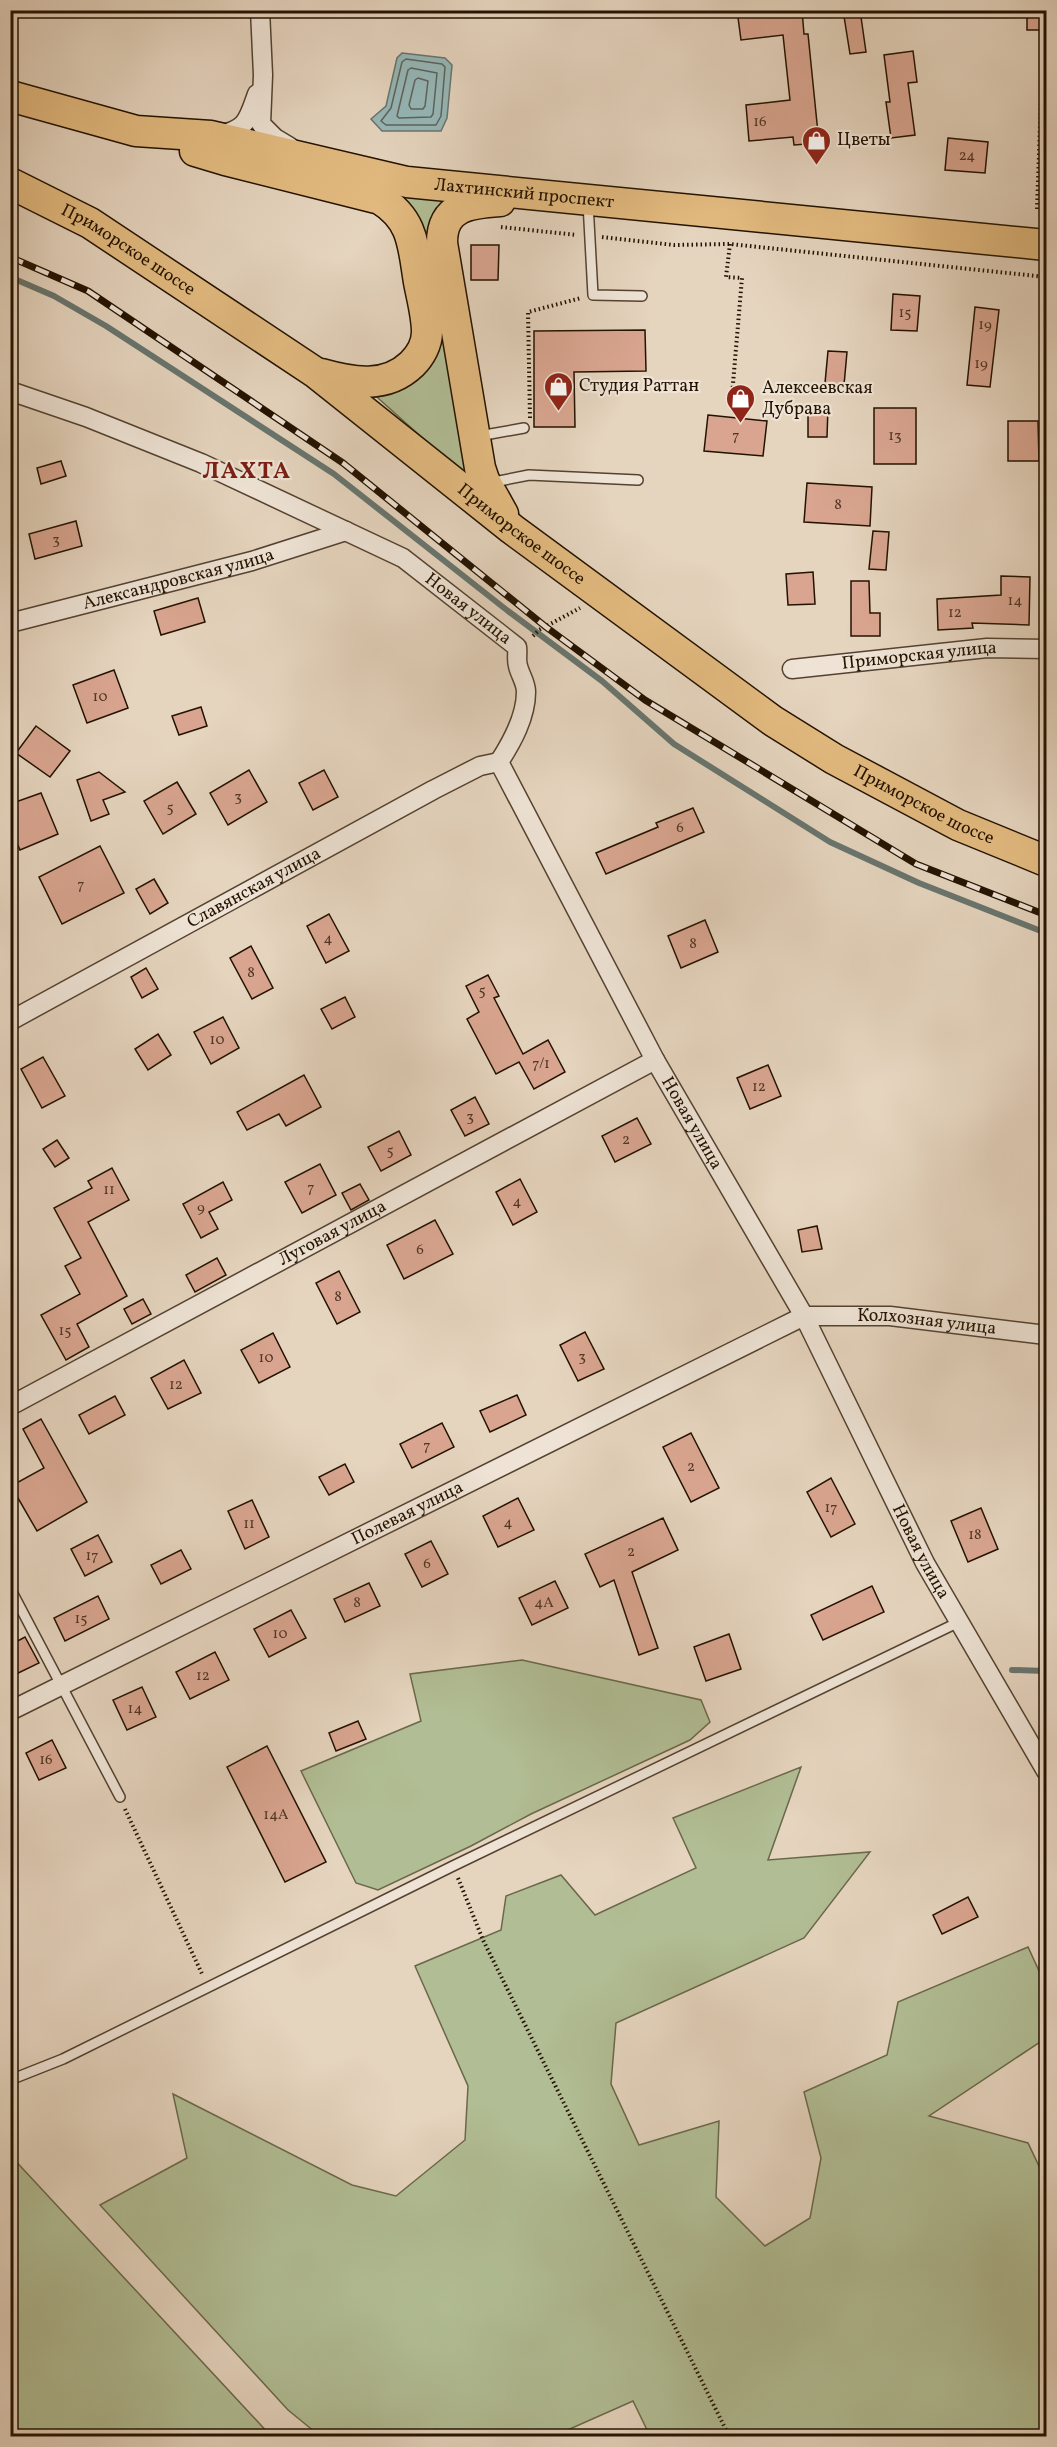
<svg xmlns="http://www.w3.org/2000/svg" width="1057" height="2447" font-family="Vollkorn,serif">
	<style>
		.green { fill: #b1bd94; stroke: #6a684a; stroke-width: 1.5 }
		.water { fill: #96b7b7; stroke: #68756e; stroke-width: 1.5 }
		.lines { fill: none; stroke-linecap: round; stroke-linejoin: round }
		.shore { stroke: #5c645c; stroke-width: 1.5 }
		.stream { stroke: #68756e; stroke-width: 6 }
		.building { fill: #d9a590; stroke: #231200; stroke-width: 1.5 }
		.service-casing { stroke: #544230; stroke-width: 12 }
		.minor-casing { stroke: #544230; stroke-width: 21 }
		.primary-casing { stroke: #231200; stroke-width: 33 }
		.path { stroke: #231200; stroke-width: 4; stroke-dasharray: 1.5 3; stroke-linecap: butt }
		.service { stroke: #eee3d5; stroke-width: 9 }
		.minor { stroke: #eee3d5; stroke-width: 18 }
		.primary { stroke: #e2ba7f; stroke-width: 30 }
		.rail-casing { stroke: #231200; stroke-width: 7 }
		.rail { stroke: #eee3d5; stroke-width: 4.5; stroke-dasharray: 14; stroke-linecap: butt }
		.labels { text-anchor: middle; dominant-baseline: central; stroke-width: 4.5; stroke-linejoin: round; paint-order: stroke }
		.number-label { font-size: 15px; fill: #503724 }
		.poi-label { font-size: 18px; fill: #231200; stroke: #eee3d5; text-anchor: start }
		.street-label { font-size: 18px; fill: #231200; stroke: #eee3d5 }
		.district-label { font-size: 24px; font-weight: bold; letter-spacing: 1.5px; fill: #7a1f14; stroke: #eee3d5 }
	</style>
	<rect width="100%" height="100%" fill="#e5d4be"/>
	<filter id="stains"><feTurbulence type="fractalNoise" baseFrequency=".00333" numOctaves="4"/><feColorMatrix values="0 0 0 0 .2 0 0 0 0 .09 0 0 0 0 .02 0 0 0 .5 -.17"/></filter>
	<radialGradient id="worn" r=".72"><stop offset=".6" stop-color="#630" stop-opacity="0"/><stop offset="1" stop-color="#630" stop-opacity=".3"/></radialGradient>
	<g class="green">
		<polygon points="406,196 445,199 440,294 403,201"/>
		<polygon points="443,310 471,473 466,477 378,398 379,394 410,385 419,376"/>
		<polygon points="522,1660 701,1700 710,1722 690,1740 531,1814 471,1846 378,1890 356,1883 301,1771 421,1721 410,1674"/>
		<polygon points="801,1767 768,1860 870,1852 804,1938 616,2023 611,2084 639,2145 719,2121 716,2197 765,2246 810,2218 821,2158 804,2092 887,2055 898,2002 1028,1947 1046,1986 1046,2038 929,2116 1028,2143 1046,2181 1046,2436 650,2436 633,2401 554,2436 320,2436 288,2410 100,2205 187,2158 173,2094 352,2185 396,2196 465,2140 468,2086 415,1966 501,1930 506,1896 561,1875 595,1915 696,1868 673,1818"/>
		<polygon points="10,2155 271,2436 11,2436"/>
	</g>
	<polygon class="water" points="402,53 445,58 452,65 447,118 441,131 382,131 371,119 386,106 397,58"/>
	<g class="lines">
		<g class="shore">
			<polygon points="406,59 442,64 445,67 441,116 436,125 386,125 381,121 391,108 402,62"/>
			<polygon points="411,68 437,73 433,114 431,117 399,118 397,116 408,70"/>
			<polygon points="418,78 428,81 425,106 423,109 411,109 409,105 415,80"/>
		</g>
		<g class="stream">
			<polyline points="10,277 54,296 106,326 334,474 508,611 602,681 674,744 830,842 919,883 1046,933"/>
			<polyline points="1012,1670 1046,1671"/>
		</g>
	</g>
	<g class="building">
		<polygon points="737,10 802,10 804,34 808,34 819,143 794,145 793,137 749,141 746,105 790,100 783,35 741,40"/>
		<polygon points="843,10 860,10 866,52 850,54"/>
		<rect x="1027" y="12" width="20" height="18"/>
		<polygon points="913,51 917,82 908,83 915,135 891,138 886,102 890,102 884,55"/>
		<polygon points="948,138 988,142 985,173 945,170"/>
		<polygon points="471,245 499,245 498,280 471,280"/>
		<polygon points="893,294 920,296 917,331 891,330"/>
		<polygon points="975,307 999,310 990,387 967,385"/>
		<polygon points="645,330 646,371 574,372 575,427 534,427 534,331"/>
		<polygon points="828,351 847,352 844,385 825,383"/>
		<polygon points="808,407 828,407 827,437 808,437"/>
		<rect x="874" y="408" width="42" height="56"/>
		<polygon points="708,415 767,421 763,456 704,451"/>
		<polygon points="1008,421 1038,421 1039,461 1008,461"/>
		<polygon points="61,461 66,476 41,484 37,468"/>
		<polygon points="807,483 872,487 870,526 804,522"/>
		<polygon points="76,521 82,546 35,559 29,534"/>
		<polygon points="873,531 889,532 886,570 869,569"/>
		<polygon points="813,572 815,604 788,605 786,574"/>
		<polygon points="1001,576 1030,577 1029,625 972,623 973,628 938,630 937,599 1001,595"/>
		<polygon points="851,581 869,581 870,613 880,613 880,636 851,636"/>
		<polygon points="198,598 205,622 161,635 154,611"/>
		<polygon points="114,670 128,708 87,723 73,685"/>
		<polygon points="201,707 207,726 179,735 172,716"/>
		<polygon points="36,726 70,751 50,777 16,753"/>
		<polygon points="249,770 267,802 228,825 210,793"/>
		<polygon points="324,770 338,797 313,810 299,783"/>
		<polygon points="99,772 125,792 103,800 109,814 91,821 77,780"/>
		<polygon points="177,782 196,814 163,834 144,801"/>
		<polygon points="41,793 58,834 20,850 10,827 10,804"/>
		<polygon points="693,808 704,832 606,874 596,853 658,827 656,823"/>
		<polygon points="100,846 124,893 62,924 39,877"/>
		<polygon points="154,879 168,903 150,914 136,889"/>
		<polygon points="329,914 349,951 326,963 307,926"/>
		<polygon points="705,920 718,952 681,968 668,936"/>
		<polygon points="251,946 273,988 252,999 230,958"/>
		<polygon points="146,968 158,989 142,998 131,977"/>
		<polygon points="488,975 499,996 494,998 523,1054 548,1040 565,1072 534,1089 519,1062 496,1074 467,1019 479,1012 466,986"/>
		<polygon points="345,997 355,1017 332,1029 321,1009"/>
		<polygon points="223,1017 239,1048 211,1064 194,1032"/>
		<polygon points="158,1034 171,1055 148,1070 135,1049"/>
		<polygon points="43,1057 65,1096 42,1108 21,1069"/>
		<polygon points="768,1065 781,1096 750,1109 737,1078"/>
		<polygon points="304,1075 321,1107 286,1126 279,1114 247,1130 237,1112"/>
		<polygon points="475,1097 489,1124 465,1136 451,1110"/>
		<polygon points="637,1118 651,1144 615,1162 602,1136"/>
		<polygon points="399,1131 411,1155 381,1171 368,1147"/>
		<polygon points="57,1140 69,1158 55,1167 43,1149"/>
		<polygon points="320,1164 336,1195 302,1213 285,1182"/>
		<polygon points="112,1168 129,1200 88,1222 127,1296 77,1324 89,1347 66,1360 41,1315 80,1294 65,1266 81,1258 54,1208 92,1188 88,1181"/>
		<polygon points="520,1179 537,1212 513,1225 496,1192"/>
		<polygon points="223,1182 232,1200 209,1212 218,1229 201,1238 183,1204"/>
		<polygon points="360,1184 369,1200 351,1210 342,1193"/>
		<polygon points="435,1220 453,1254 404,1279 387,1245"/>
		<polygon points="817,1226 822,1249 802,1252 798,1230"/>
		<polygon points="217,1258 226,1275 195,1292 186,1275"/>
		<polygon points="339,1271 360,1312 337,1324 316,1283"/>
		<polygon points="143,1299 151,1314 132,1324 124,1309"/>
		<polygon points="585,1332 604,1369 578,1381 560,1345"/>
		<polygon points="273,1333 290,1367 259,1383 241,1350"/>
		<polygon points="184,1360 201,1393 168,1409 151,1378"/>
		<polygon points="517,1395 526,1415 490,1432 480,1411"/>
		<polygon points="115,1396 125,1415 89,1434 79,1415"/>
		<polygon points="41,1419 87,1502 37,1531 11,1486 44,1468 23,1429"/>
		<polygon points="442,1423 454,1447 412,1468 400,1444"/>
		<polygon points="691,1433 719,1488 691,1502 663,1447"/>
		<polygon points="345,1464 354,1482 329,1495 319,1477"/>
		<polygon points="831,1478 855,1524 831,1537 807,1492"/>
		<polygon points="518,1498 534,1530 498,1547 483,1516"/>
		<polygon points="252,1500 269,1537 245,1549 228,1511"/>
		<polygon points="981,1508 998,1549 968,1562 951,1521"/>
		<polygon points="663,1518 678,1550 632,1572 658,1648 639,1655 614,1580 600,1587 585,1554"/>
		<polygon points="98,1535 112,1562 85,1576 71,1549"/>
		<polygon points="431,1541 448,1574 422,1587 405,1554"/>
		<polygon points="181,1550 191,1569 161,1584 151,1565"/>
		<polygon points="555,1581 568,1608 532,1625 519,1598"/>
		<polygon points="369,1583 380,1606 345,1622 334,1599"/>
		<polygon points="872,1586 884,1612 823,1640 811,1615"/>
		<polygon points="98,1596 109,1619 65,1641 54,1618"/>
		<polygon points="291,1610 306,1638 269,1657 254,1629"/>
		<polygon points="729,1634 741,1669 706,1681 694,1647"/>
		<polygon points="25,1637 39,1663 10,1677 10,1645"/>
		<polygon points="215,1652 229,1680 190,1699 176,1672"/>
		<polygon points="142,1687 156,1717 127,1730 113,1700"/>
		<polygon points="358,1721 366,1739 336,1751 329,1733"/>
		<polygon points="52,1740 66,1768 39,1780 26,1753"/>
		<polygon points="267,1746 326,1862 285,1882 227,1767"/>
		<polygon points="968,1897 978,1917 942,1934 933,1915"/>
	</g>
	<g class="lines">
		<defs>
			<g id="service">
				<polyline points="588,203 593,295 642,296"/>
				<polyline points="479,436 524,428"/>
				<polyline points="489,483 529,475 638,480"/>
				<polyline points="10,1588 120,1797"/>
				<polyline points="10,2080 63,2059 453,1866 959,1622"/>
			</g>
			<g id="minor">
				<polyline points="260,10 263,75 261,124 275,138 290,147"/>
				<path d="M218 135C247 130 248 119 257 94"/>
				<path id="s1" d="M10 391 86 417 201 463 403 558 517 647C518 653 516 660 518 666 520 675 526 682 526 692 526 717 512 742 499 762L655 1060 804 1316 925 1563 1046 1771"/>
				<path id="s2" d="M10 623 252 561 346 531"/>
				<path id="s3" d="M792 669 987 648 1046 649"/>
				<path id="s4" d="M10 1021 433 790 480 766 499 762"/>
				<path id="s5" d="M10 1406 655 1060"/>
				<path id="s6" d="M10 1711 804 1316H890L1046 1335"/>
			</g>
			<g id="primary">
				<path id="s7" d="M10 96 136 131 211 136 407 182 1046 245"/>
				<path d="M195 151 225 160 380 199C414 220 413 246 419 282 422 298 427 316 427 332 427 344 420 356 412 364 386 389 353 383 321 374"/>
				<path id="s8" d="M10 183 90 223 316 373 512 529 773 721 834 759 958 825 1046 861"/>
				<path d="M500 201C469 203 442 206 442 243L480 468 484 480 503 514"/>
			</g>
		</defs>
		<use href="#service" class="service-casing"/>
		<use href="#minor" class="minor-casing"/>
		<use href="#primary" class="primary-casing"/>
		<g class="path">
			<polyline points="1037,209 1043,44"/>
			<polyline points="501,227 577,235"/>
			<polyline points="602,237 674,245 730,244 1046,277"/>
			<polyline points="730,244 726,277 742,278 731,407 738,418"/>
			<polyline points="530,418 528,312 581,298"/>
			<polyline points="533,636 539,630 580,608"/>
			<polyline points="125,1809 203,1976"/>
			<polyline points="458,1878 483,1940 729,2436"/>
		</g>
		<use href="#service" class="service"/>
		<use href="#minor" class="minor"/>
		<use href="#primary" class="primary"/>
		<defs>
			<polyline id="rail" points="10,257 88,291 343,463 546,627 645,700 916,864 1046,915"/>
		</defs>
		<use href="#rail" class="rail-casing"/>
		<use href="#rail" class="rail"/>
	</g>
	<defs>
		<symbol id="shop-pin" viewBox="-11 -11 22 30"><path d="M0 17L-7.5 6A9.5 9.5 0 1 1 7.5 6Z" fill="#8f2418" stroke="#eee3d5"/><path d="M-5-2.5h2.3a2.7 3.5 0 0 1 5.4 0H5L5.5 6h-11ZM-1.5-2.5h3a1.5 2.3 0 0 0-3 0Z" fill="#fff"/></symbol>
	</defs>
	<g fill-rule="evenodd">
		<use href="#shop-pin" x="800" y="124" width="33" height="45"/>
		<use href="#shop-pin" x="542" y="370" width="33" height="45"/>
		<use href="#shop-pin" x="724" y="382" width="33" height="45"/>
	</g>
	<g class="labels">
		<g class="number-label">
			<text x="760" y="122">16</text>
			<text x="967" y="156">24</text>
			<text x="905" y="313">15</text>
			<text x="985" y="325">19</text>
			<text x="981" y="364">19</text>
			<text x="736" y="436">7</text>
			<text x="895" y="436">13</text>
			<text x="838" y="505">8</text>
			<text x="56" y="540">3</text>
			<text x="1015" y="601">14</text>
			<text x="955" y="613">12</text>
			<text x="100" y="697">10</text>
			<text x="238" y="797">3</text>
			<text x="170" y="808">5</text>
			<text x="680" y="828">6</text>
			<text x="81" y="885">7</text>
			<text x="328" y="939">4</text>
			<text x="693" y="944">8</text>
			<text x="251" y="973">8</text>
			<text x="482" y="991">5</text>
			<text x="217" y="1040">10</text>
			<text x="541" y="1064">7/1</text>
			<text x="759" y="1087">12</text>
			<text x="470" y="1117">3</text>
			<text x="626" y="1140">2</text>
			<text x="390" y="1151">5</text>
			<text x="311" y="1188">7</text>
			<text x="109" y="1190">11</text>
			<text x="517" y="1202">4</text>
			<text x="201" y="1208">9</text>
			<text x="420" y="1250">6</text>
			<text x="338" y="1297">8</text>
			<text x="65" y="1331">15</text>
			<text x="582" y="1357">3</text>
			<text x="266" y="1358">10</text>
			<text x="176" y="1385">12</text>
			<text x="427" y="1446">7</text>
			<text x="691" y="1467">2</text>
			<text x="831" y="1508">17</text>
			<text x="508" y="1523">4</text>
			<text x="249" y="1524">11</text>
			<text x="975" y="1535">18</text>
			<text x="631" y="1552">2</text>
			<text x="92" y="1556">17</text>
			<text x="427" y="1564">6</text>
			<text x="357" y="1603">8</text>
			<text x="544" y="1603">4А</text>
			<text x="81" y="1619">15</text>
			<text x="280" y="1634">10</text>
			<text x="203" y="1676">12</text>
			<text x="135" y="1709">14</text>
			<text x="46" y="1760">16</text>
			<text x="276" y="1815">14А</text>
		</g>
		<g class="poi-label">
			<text x="837" y="140">Цветы</text>
			<text x="579" y="386">Студия Раттан</text>
			<text x="762" y="388">Алексеевская<tspan x="762" dy="21">Дубрава</tspan></text>
		</g>
		<g class="street-label">
			<text stroke="none"><textPath href="#s7" startOffset="525">Лахтинский проспект</textPath></text>
			<text stroke="none"><textPath href="#s8" startOffset="136">Приморское шоссе</textPath></text>
			<text stroke="none"><textPath href="#s8" startOffset="622">Приморское шоссе</textPath></text>
			<text stroke="none"><textPath href="#s2" startOffset="174">Александровская улица</textPath></text>
			<text stroke="none"><textPath href="#s1" startOffset="510">Новая улица</textPath></text>
			<text stroke="none"><textPath href="#s3" startOffset="128">Приморская улица</textPath></text>
			<text stroke="none"><textPath href="#s8" startOffset="1108">Приморское шоссе</textPath></text>
			<text stroke="none"><textPath href="#s4" startOffset="278">Славянская улица</textPath></text>
			<text stroke="none"><textPath href="#s1" startOffset="1104">Новая улица</textPath></text>
			<text stroke="none"><textPath href="#s5" startOffset="366">Луговая улица</textPath></text>
			<text stroke="none"><textPath href="#s6" startOffset="1010">Колхозная улица</textPath></text>
			<text stroke="none"><textPath href="#s6" startOffset="444">Полевая улица</textPath></text>
			<text stroke="none"><textPath href="#s1" startOffset="1590">Новая улица</textPath></text>
		</g>
		<g class="district-label">
			<text x="247" y="472">ЛАХТА</text>
		</g>
	</g>
	<rect width="1057" height="2447" fill="none" stroke="#e5d4be" stroke-width="36"/>
	<rect x="12" y="12" width="1033" height="2423" fill="none" stroke="#231200" stroke-width="3"/>
	<rect x="18" y="18" width="1021" height="2411" fill="none" stroke="#231200" stroke-width="1.5"/>
	<rect width="100%" height="100%" filter="url(#stains)"/>
	<rect width="100%" height="100%" fill="url(#worn)"/>
</svg>
